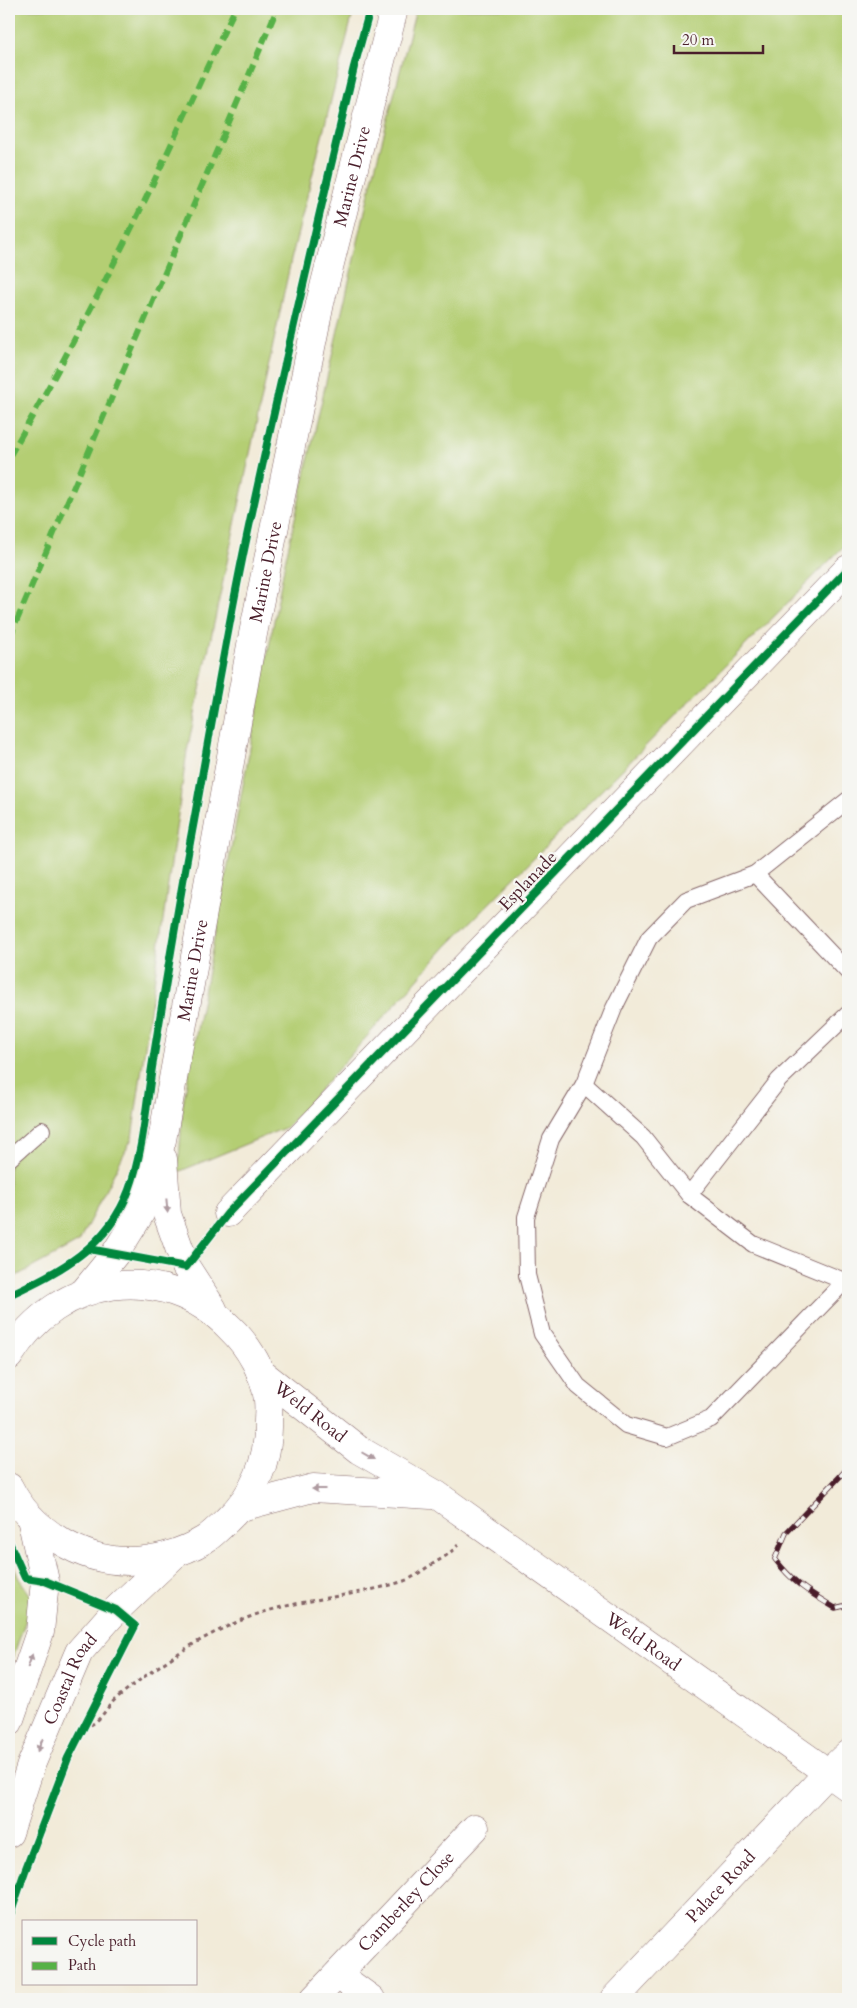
<svg xmlns="http://www.w3.org/2000/svg" width="857" height="2008" font-family="Cardo,serif">
	<style>
		.green { fill: #b4ce73; stroke: #7f764f }
		.lines { fill: none; stroke-linecap: round; stroke-linejoin: round }
		.lane-casing { stroke: #856668; stroke-width: 18 }
		.street-casing { stroke: #856668; stroke-width: 29 }
		.secondary-casing { stroke: #856668; stroke-width: 29 }
		.path { stroke: #856668; stroke-width: 3; stroke-dasharray: 4 4; stroke-linecap: butt }
		.lane { stroke: #fff; stroke-width: 16 }
		.street { stroke: #fff; stroke-width: 28 }
		.secondary { stroke: #fff; stroke-width: 28 }
		.rail-casing { stroke: #4a1f2b; stroke-width: 5.5 }
		.rail { stroke: #f6f6f2; stroke-width: 4; stroke-dasharray: 11; stroke-linecap: butt }
		.quiet { stroke: #57b146; stroke-width: 6; stroke-dasharray: 12 6; stroke-linecap: butt }
		.cycleway-casing { stroke: #f6f6f2; stroke-width: 11 }
		.cycleway { stroke: #00873e; stroke-width: 8 }
		.oneway { fill: #ae9aa0 }
		.labels { text-anchor: middle; dominant-baseline: central; stroke-width: 4.5; stroke-linejoin: round; paint-order: stroke }
		.street-label { font-size: 18px; fill: #4a1f2b; stroke: #f6f6f2 }
	</style>
	<rect width="100%" height="100%" fill="#f6f6f2"/>
	<filter id="ink" filterUnits="userSpaceOnUse"><feTurbulence type="fractalNoise" baseFrequency=".02" numOctaves="2"/><feDisplacementMap in="SourceGraphic" scale="10" xChannelSelector="R" yChannelSelector="G"/><feConvolveMatrix kernelMatrix="1 2 1 2 8 2 1 2 1" color-interpolation-filters="sRGB"/></filter>
	<filter id="wash" filterUnits="userSpaceOnUse"><feTurbulence type="fractalNoise" baseFrequency=".0096" numOctaves="4" result="noise"/><feDisplacementMap in="SourceGraphic" scale="20" xChannelSelector="R" yChannelSelector="G"/><feGaussianBlur stdDeviation="1.12" result="paint"/><feColorMatrix in="noise" values="0 0 0 0 0 0 0 0 0 0 0 0 0 0 0 0 0 1.4 0 .05"/><feComposite in="paint" operator="in"/></filter>
	<g filter="url(#wash)">
		<rect width="100%" height="100%" fill="#f2ebd9"/>
		<g class="green">
			<polygon points="9,9 354,9 291,260 187,751 132,1138 79,1242 9,1280"/>
			<polygon points="416,9 848,9 848,542 446,947 287,1127 178,1172 183,1104 285,562 372,180"/>
			<polygon points="9,1553 18,1577 33,1599 9,1669"/>
		</g>
	</g>
	<g filter="url(#ink)">
		<g class="lines">
			<defs>
				<g id="lane">
					<polyline points="848,800 755,874 686,900 649,938 614,1008 584,1084 551,1139 526,1217 527,1275 542,1334 578,1386 626,1425 667,1437 711,1419 848,1278"/>
					<polyline points="755,874 848,972"/>
					<polyline points="584,1084 643,1137 689,1195 753,1244 844,1281"/>
					<polyline points="9,1159 42,1130"/>
					<polyline points="689,1195 779,1080 848,1014"/>
				</g>
				<g id="street">
					<polyline points="228,1213 848,569"/>
					<polyline points="338,1975 371,1999"/>
					<path id="s1" d="M314 1999 475 1828"/>
					<path id="s2" d="M614 1999 828 1773"/>
				</g>
				<g id="secondary">
					<polyline points="163,1159 167,1214 186,1267 213,1309"/>
					<path id="s3" d="M84 1292 115 1254 140 1214 162 1140 253 634 320 303 394 9"/>
					<path d="M9 1356C58 1275 163 1259 230 1328 249 1346 265 1374 268 1400 269 1408 268 1416 268 1423 269 1461 254 1495 227 1520 220 1527 212 1535 204 1540 182 1553 154 1561 128 1561 81 1561 30 1530 9 1487"/>
					<path id="s4" d="M260 1372 359 1450 437 1495 848 1787"/>
					<polyline points="241,1507 313,1488 431,1495"/>
					<polyline points="9,1722 40,1632 45,1581 31,1518"/>
					<polyline points="828,1773 848,1754"/>
					<path id="s5" d="M9 1833 31 1765 79 1652 116 1610 175 1554"/>
				</g>
			</defs>
			<use href="#lane" class="lane-casing"/>
			<use href="#street" class="street-casing"/>
			<use href="#secondary" class="secondary-casing"/>
			<path class="path" d="M83 1728C103 1722 104 1708 119 1696 161 1663 202 1635 252 1616 302 1598 355 1597 404 1581 414 1578 422 1570 431 1565 441 1559 450 1554 458 1545"/>
			<use href="#lane" class="lane"/>
			<use href="#street" class="street"/>
			<use href="#secondary" class="secondary"/>
			<defs>
				<path id="rail" d="M848 1468 786 1533 775 1559C794 1584 809 1592 835 1608L848 1605"/>
			</defs>
			<use href="#rail" class="rail-casing"/>
			<use href="#rail" class="rail"/>
			<g class="quiet">
				<path d="M9 457C52 383 93 306 131 229 167 156 199 82 235 9"/>
				<polyline points="9,639 277,9"/>
			</g>
			<defs>
				<g id="cycleway">
					<polyline points="89,1249 186,1267 228,1213 848,569"/>
					<path d="M9 1295C60 1271 108 1247 129 1190 144 1149 146 1104 153 1061 166 981 179 900 194 821 210 732 225 643 243 555 277 392 316 229 354 67L370 9"/>
					<polyline points="9,1542 25,1578 45,1581 116,1610 135,1626 68,1758 25,1871 9,1918"/>
				</g>
			</defs>
			<use href="#cycleway" class="cycleway-casing"/>
			<use href="#cycleway" class="cycleway"/>
		</g>
		<defs><path id="oneway-solid" d="M-6-.8H1V-3.2L6.5 0L1 3.2V.8H-6Z" transform="scale(1.25)"/></defs>
		<g class="oneway">
			<use href="#oneway-solid" transform="translate(167 1206) rotate(85)"/>
			<use href="#oneway-solid" transform="translate(368 1456) rotate(30)"/>
			<use href="#oneway-solid" transform="translate(319 1489) rotate(180)"/>
			<use href="#oneway-solid" transform="translate(30 1661) rotate(-71)"/>
			<use href="#oneway-solid" transform="translate(40 1745) rotate(113)"/>
		</g>
	</g>
	<g class="labels">
		<g class="street-label">
			<text stroke="none"><textPath href="#s3" startOffset="1156">Marine Drive</textPath></text>
			<text stroke="none"><textPath href="#s3" startOffset="751">Marine Drive</textPath></text>
			<text transform="translate(528 881) rotate(-46)">Esplanade</text>
			<text stroke="none"><textPath href="#s3" startOffset="346">Marine Drive</textPath></text>
			<text stroke="none"><textPath href="#s4" startOffset="64">Weld Road</textPath></text>
			<text stroke="none"><textPath href="#s4" startOffset="469">Weld Road</textPath></text>
			<text stroke="none"><textPath href="#s5" startOffset="166">Coastal Road</textPath></text>
			<text stroke="none"><textPath href="#s2" startOffset="155">Palace Road</textPath></text>
			<text stroke="none"><textPath href="#s1" startOffset="134">Camberley Close</textPath></text>
		</g>
	</g>
	<rect width="857" height="2008" fill="none" stroke="#f6f6f2" stroke-width="30"/>
	<rect x="22" y="1920" width="175" height="65" fill="#f6f6f2" stroke="#b1a0a2"/>
	<rect x="32" y="1937" width="25" height="8" fill="#00873e" stroke="#b1a0a2"/>
	<text x="68" y="1946" font-size="15" fill="#4a1f2b">Cycle path</text>
	<rect x="32" y="1962" width="25" height="8" fill="#57b146" stroke="#b1a0a2"/>
	<text x="68" y="1970" font-size="15" fill="#4a1f2b">Path</text>
	<path d="M674 45v8h89v-8" fill="none" stroke="#4a1f2b" stroke-width="2.5"/>
	<text x="682" y="45" font-size="15" fill="#4a1f2b" stroke="#f6f6f2" stroke-width="4" paint-order="stroke">20 m</text>
</svg>
